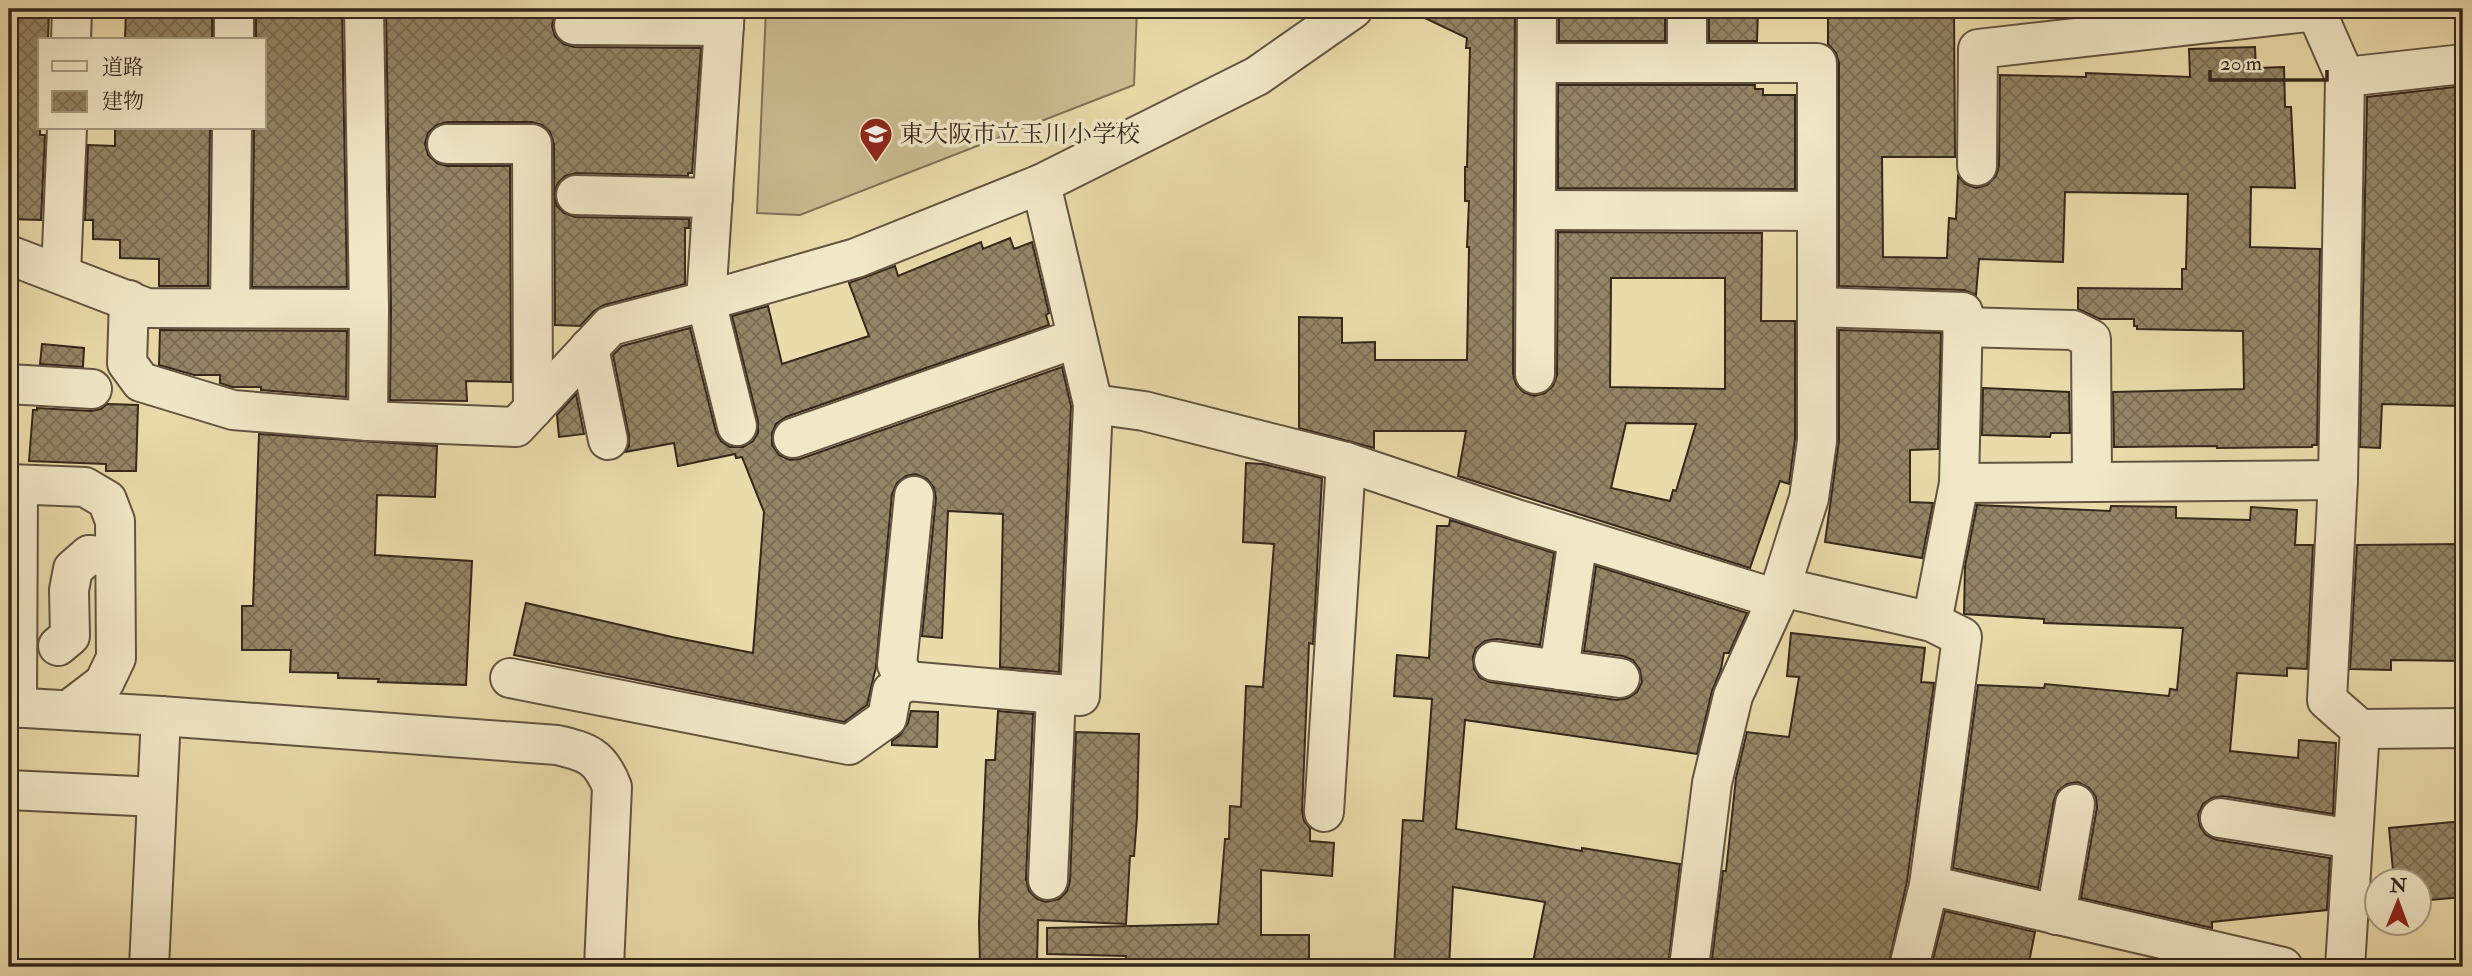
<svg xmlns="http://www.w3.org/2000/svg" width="2472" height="976" font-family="'IM FELL Double Pica','Noto Serif JP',serif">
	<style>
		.garden { fill: #cbbd92; stroke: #807257; stroke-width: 2 }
		.building { fill: url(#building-cross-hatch); stroke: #35271c; stroke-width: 2; fill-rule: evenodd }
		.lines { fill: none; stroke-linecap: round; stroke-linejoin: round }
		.minor-casing { stroke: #625440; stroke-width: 42 }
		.minor { stroke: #f1e8c8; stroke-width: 38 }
		.labels { text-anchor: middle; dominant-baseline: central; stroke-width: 7; stroke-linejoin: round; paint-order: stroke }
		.poi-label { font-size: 24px; fill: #35271c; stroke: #f1e8c8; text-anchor: start }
	</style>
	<defs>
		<pattern id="building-cross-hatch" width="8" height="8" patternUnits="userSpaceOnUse" patternTransform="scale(1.75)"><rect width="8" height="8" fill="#938566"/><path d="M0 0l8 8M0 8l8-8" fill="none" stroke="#796d53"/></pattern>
	</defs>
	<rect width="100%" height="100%" fill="#eadcaa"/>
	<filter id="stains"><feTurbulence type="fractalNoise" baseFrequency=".00286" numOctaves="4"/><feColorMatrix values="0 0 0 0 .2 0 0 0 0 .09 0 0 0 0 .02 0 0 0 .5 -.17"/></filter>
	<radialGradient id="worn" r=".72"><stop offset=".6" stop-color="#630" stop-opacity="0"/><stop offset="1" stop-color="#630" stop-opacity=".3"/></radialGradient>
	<polygon class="garden" points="766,9 1137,9 1134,85 800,215 757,213"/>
	<g class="building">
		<polygon points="9,9 49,9 48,40 40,40 40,135 45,135 41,220 9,219"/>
		<polygon points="126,9 212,9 212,40 125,40"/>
		<polygon points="304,9 342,9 347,287 252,287 254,128 264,128 264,40 256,40 256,10"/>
		<polygon points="386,9 426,9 426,18 488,18 488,9 560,9 555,15 552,26 555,36 564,44 574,47 701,48 692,173 688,173 688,176 576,173 565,176 558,183 554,194 557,206 564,213 575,217 689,219 689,228 685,228 685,284 604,305 594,311 580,326 555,325 554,144 550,132 542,125 532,122 447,122 437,125 428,133 425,143 428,155 437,163 447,166 510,166 511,382 466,381 467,401 390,400 391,309"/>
		<path d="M1406 9H1515L1513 374 1516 384 1523 392 1534 396 1545 393 1553 386 1557 375 1558 232 1762 233 1761 321H1795V439L1789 484 1780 481 1750 568 1458 476 1466 431H1374V448L1299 428V317L1342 318V343L1375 342V360H1467L1469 247H1467L1469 201H1465V167H1467L1470 48H1466L1467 38ZM1611 278H1725V389L1610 387ZM1626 423 1696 424 1676 491 1673 490 1670 501 1611 488Z"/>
		<rect x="1559" y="9" width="106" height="32"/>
		<polygon points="1709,9 1758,9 1757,41 1709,41"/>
		<polygon points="1828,9 1954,9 1955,157 1882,157 1883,257 1947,258 1949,218 1956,219 1958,176 1965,184 1976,188 1987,185 1996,176 1999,166 2000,75 2086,77 2086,73 2190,77 2189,49 2255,47 2256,68 2284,67 2285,107 2291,107 2295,188 2251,187 2250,247 2320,249 2317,445 2312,445 2312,447 2217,448 2217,446 2114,447 2113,392 2244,389 2243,331 2137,329 2137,326 2134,326 2134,319 2100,319 2078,309 2078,288 2182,289 2182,269 2186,269 2188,194 2065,192 2063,262 1979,259 1976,295 1964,290 1839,286 1839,63 1836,53 1828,44"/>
		<polygon points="1558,85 1755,85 1755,89 1763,89 1763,95 1795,95 1795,189 1558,188"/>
		<polygon points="2463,86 2463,144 2458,144 2455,227 2463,227 2463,332 2461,332 2459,406 2382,404 2380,448 2360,447 2367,97"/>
		<polygon points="115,128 210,128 208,286 159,286 159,259 120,258 120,240 93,239 93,220 85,220 88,145 115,146"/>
		<polygon points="1010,238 1014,249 1032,242 1049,313 1046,315 1049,325 786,417 776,424 772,433 772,445 779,455 790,460 800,459 1062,367 1071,406 1059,672 1000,667 1003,514 948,511 942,638 922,636 936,498 934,488 927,479 916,474 906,476 897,483 892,494 876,667 867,705 844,722 514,655 526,603 672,637 753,653 764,512 742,457 736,458 735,454 678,466 674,443 625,452 629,446 629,436 613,355 622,346 690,328 716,432 721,441 730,447 743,447 753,441 758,433 758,421 732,316 768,306 782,364 869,336 849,283 895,266 898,276 981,242 983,249"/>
		<polygon points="160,330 347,331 346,397 261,390 261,387 232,387 220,383 220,375 194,375 159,365"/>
		<polygon points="1839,330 1941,333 1938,449 1910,450 1910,502 1933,503 1922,558 1825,542 1839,441"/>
		<polygon points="42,344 84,348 83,367 40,364"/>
		<polygon points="1983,388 2069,392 2070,433 2051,433 2050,437 1982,435"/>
		<polygon points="576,394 584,434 559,437 557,415"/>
		<polygon points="107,404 138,405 136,471 106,471 106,464 29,461 33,410 37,410 37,408 91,411 101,409"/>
		<polygon points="259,434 437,446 435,497 377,495 375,555 472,561 466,685 378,682 379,679 338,678 338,673 290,672 291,650 242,650 242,606 253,606"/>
		<polygon points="1246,463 1263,464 1322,478 1313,644 1309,643 1302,811 1304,821 1310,828 1310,841 1334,843 1332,876 1261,870 1261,935 1309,935 1309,967 1270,967 1270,965 1125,967 1126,956 1047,954 1047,928 1218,924 1225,839 1229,839 1230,806 1241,807 1246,686 1263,687 1274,544 1243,542"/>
		<polygon points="1977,505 2110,511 2111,506 2176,507 2176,518 2250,520 2251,507 2297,510 2295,545 2313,545 2307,669 2287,668 2287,676 2237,673 2230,751 2298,758 2299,740 2336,743 2333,814 2223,796 2212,798 2203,804 2198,815 2200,826 2206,835 2217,840 2330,858 2327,910 2212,922 2212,928 2081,898 2097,807 2096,797 2089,788 2078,782 2067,784 2058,791 2054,800 2038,888 1953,868 1978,685 2044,688 2045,684 2169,696 2170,689 2177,690 2183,628 2044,623 2044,619 1964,614 1965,566"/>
		<polygon points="1450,520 1554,553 1540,645 1497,639 1485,641 1476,648 1473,657 1474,669 1480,678 1490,682 1617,700 1628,698 1637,692 1642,682 1640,670 1633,660 1623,656 1584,651 1596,566 1747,613 1729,653 1724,653 1721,669 1712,691 1697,754 1465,720 1456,829 1582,851 1582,848 1680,864 1668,967 1532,967 1545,902 1453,887 1449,967 1394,967 1403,820 1423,821 1432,699 1394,696 1397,655 1429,658 1437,526 1449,526"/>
		<polygon points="2463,544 2463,661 2391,660 2391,670 2350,669 2357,545"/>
		<polygon points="1791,633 1925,648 1921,682 1934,683 1907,881 1888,967 1711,967 1723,871 1726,871 1736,778 1747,732 1789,737 1799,677 1787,676"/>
		<polygon points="911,711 938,712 937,747 892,745 892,741 900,735 908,723"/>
		<polygon points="998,711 1033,714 1026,879 1029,891 1037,899 1046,902 1059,899 1067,891 1070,881 1076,732 1139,734 1137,817 1134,856 1130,856 1126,924 1038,920 1037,963 980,963 979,923 986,760 995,760"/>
		<polygon points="2463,821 2463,897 2419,901 2419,881 2394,881 2389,828"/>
		<polygon points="1945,911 2035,932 2028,967 1931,967"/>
	</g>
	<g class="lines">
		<defs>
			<g id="minor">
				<polyline points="364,9 369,309 368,421 516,427 610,326 706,301 856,258 1041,184 1257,76 1353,9"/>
				<polyline points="725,9 706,301 737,426"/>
				<polyline points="574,25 724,26"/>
				<polyline points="71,40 72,9"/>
				<polyline points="234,40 234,9"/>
				<polyline points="1538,63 1817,63 1817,441 1809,498 1777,599 1733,696 1712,783 1689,967"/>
				<polyline points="1687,63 1687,9"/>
				<polyline points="2345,77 2463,64"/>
				<polyline points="447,144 532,144 533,409"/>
				<polyline points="1977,166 1978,49 2316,11 2345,77 2338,480 2327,700 2360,729 2463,728"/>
				<polyline points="1041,184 1093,404 1144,411 1346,462 1516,519 1777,599"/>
				<polyline points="576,195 713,198"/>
				<polyline points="1537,210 1817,211"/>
				<polyline points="9,255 147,308 369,309"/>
				<polyline points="61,274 67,128"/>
				<polyline points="129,300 127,363 141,382 233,410 368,421"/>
				<polyline points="1817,307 1963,312 1959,483 1932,622"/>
				<polyline points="230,308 232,128"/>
				<polyline points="1962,327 2073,330 2091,339 2092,482"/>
				<polyline points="589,348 608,440"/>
				<polyline points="1535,374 1537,9"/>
				<polyline points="9,384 92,389"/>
				<polyline points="793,438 1077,338"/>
				<polyline points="1959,483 2338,480"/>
				<polyline points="9,484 85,487 107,500 115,521 116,658 104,683 70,709"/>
				<polyline points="914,496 897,665 907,681 1080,696 1093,404"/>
				<polyline points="1781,587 1932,622 1962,637 1929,885 1909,967"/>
				<polyline points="58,646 70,636 69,590 73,569 89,555 115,557"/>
				<polyline points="1494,661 1620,678"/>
				<polyline points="1559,670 1578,538"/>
				<polyline points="510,678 849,745 887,718 892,691 907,681"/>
				<path d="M9 707 161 716 557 745C587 752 600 756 612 787L604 967"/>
				<polyline points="17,708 18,485"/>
				<polyline points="9,790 157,797"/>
				<polyline points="1324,812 1346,462"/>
				<polyline points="2220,818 2353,839"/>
				<polyline points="1048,880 1056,694"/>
				<polyline points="1929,885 2283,967"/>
				<polyline points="2056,915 2075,804"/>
				<polyline points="149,967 161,716"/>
				<polyline points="2345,967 2360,729"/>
			</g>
		</defs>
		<use href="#minor" class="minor-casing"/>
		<use href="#minor" class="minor"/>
	</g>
	<defs>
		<symbol id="school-pin" viewBox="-11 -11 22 30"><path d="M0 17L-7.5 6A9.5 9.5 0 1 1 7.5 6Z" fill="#8f2418" stroke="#f1e8c8"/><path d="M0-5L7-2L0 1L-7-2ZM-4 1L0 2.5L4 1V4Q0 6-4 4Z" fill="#fff"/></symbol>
	</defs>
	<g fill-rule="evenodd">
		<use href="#school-pin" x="857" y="115" width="38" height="52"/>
	</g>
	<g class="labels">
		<g class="poi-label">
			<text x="900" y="134">東大阪市立玉川小学校</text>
		</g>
	</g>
	<rect width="2472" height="976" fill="none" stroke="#eadcaa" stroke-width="35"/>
	<rect x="10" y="10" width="2451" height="955" fill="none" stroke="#35271c" stroke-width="3.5"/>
	<rect x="18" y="18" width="2437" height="941" fill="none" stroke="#35271c" stroke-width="2"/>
	<rect x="38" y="38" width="228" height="91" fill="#f1e8c8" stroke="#a69b83" stroke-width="2"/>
	<rect x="52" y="61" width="35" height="10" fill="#f1e8c8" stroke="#a69b83" stroke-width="2"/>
	<text x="102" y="74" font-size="21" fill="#35271c">道路</text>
	<rect x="52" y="91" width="35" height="21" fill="url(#building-cross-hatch)" stroke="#a69b83" stroke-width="2"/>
	<text x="102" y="108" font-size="21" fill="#35271c">建物</text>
	<g transform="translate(2398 902) rotate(1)"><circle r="33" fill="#f1e8c8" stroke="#a69b83" stroke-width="2"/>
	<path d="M0-5L12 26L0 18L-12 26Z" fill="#8f2418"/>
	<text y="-10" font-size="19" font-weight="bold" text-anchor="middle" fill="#35271c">N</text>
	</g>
	<path d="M2210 70v10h117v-10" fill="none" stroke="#35271c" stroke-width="3.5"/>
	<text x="2220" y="70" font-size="21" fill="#35271c" stroke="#f1e8c8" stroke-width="5" paint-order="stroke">20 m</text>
	<rect width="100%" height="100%" filter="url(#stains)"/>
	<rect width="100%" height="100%" fill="url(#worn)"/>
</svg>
